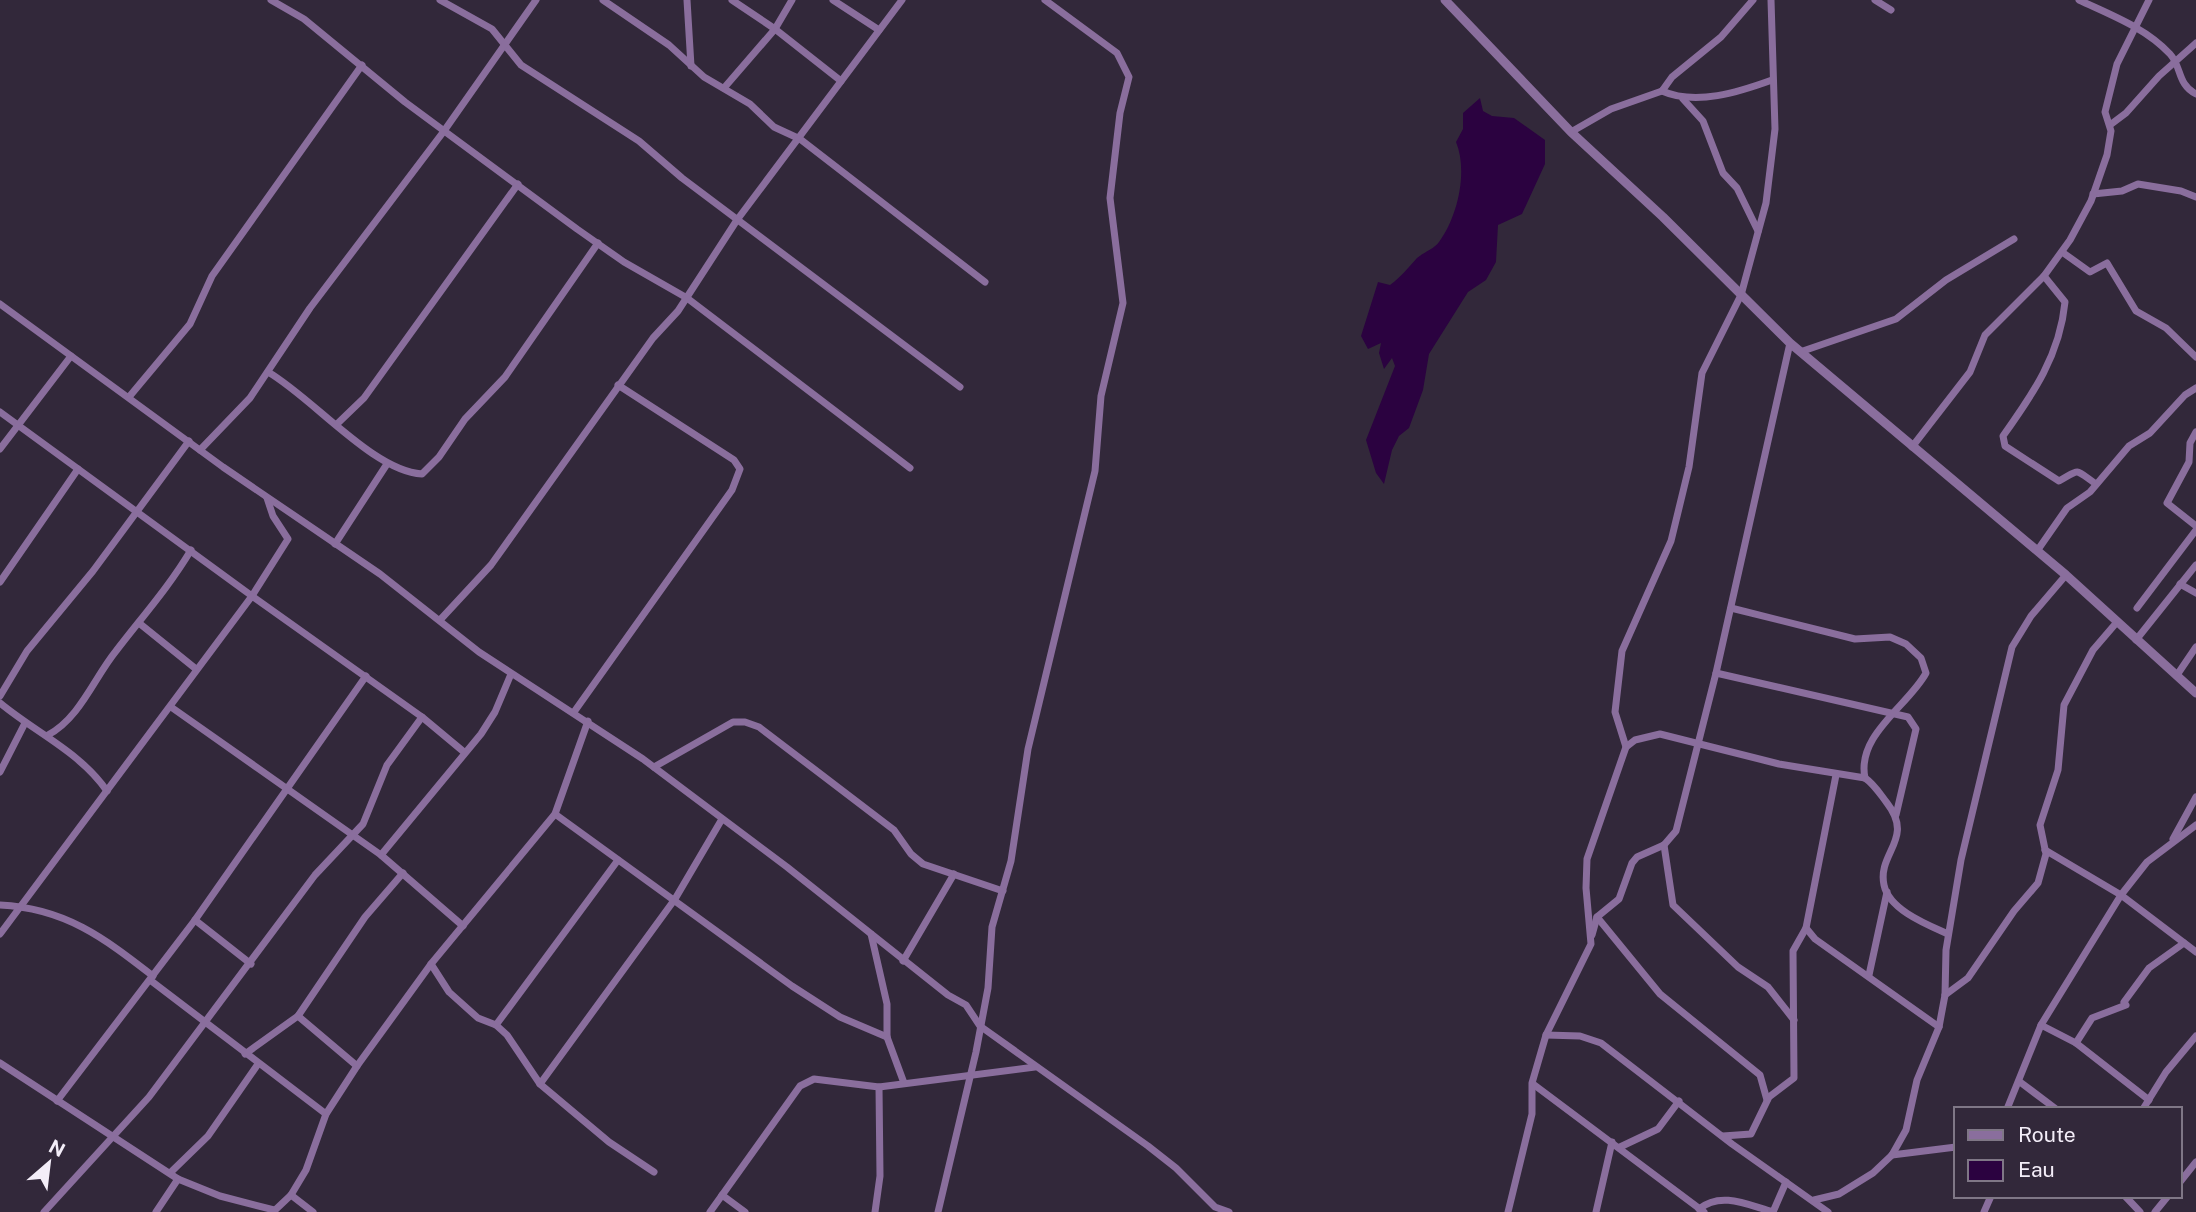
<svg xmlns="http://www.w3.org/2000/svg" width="2196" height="1212" font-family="'Public Sans',sans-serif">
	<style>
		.water { fill: #2b0240 }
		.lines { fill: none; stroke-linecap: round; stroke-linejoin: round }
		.minor { stroke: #8a6e9d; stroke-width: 7 }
		.tertiary { stroke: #8a6e9d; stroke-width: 9 }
	</style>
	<rect width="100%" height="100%" fill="#32283a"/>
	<path class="water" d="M1480 98 1483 111 1492 116 1514 118 1545 140V164L1522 214 1498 225 1496 262 1486 280 1468 292 1429 354 1423 390 1409 428 1399 436 1392 450 1384 484 1376 473 1366 440 1395 366 1392 358 1384 369 1379 353 1381 343 1368 349 1361 336 1378 282 1390 285C1401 277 1408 268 1417 258 1424 252 1434 249 1439 242 1458 216 1468 171 1456 142L1463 129V113Z"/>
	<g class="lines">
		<g class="minor">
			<polyline points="271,0 304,19 405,102 577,229 624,262 687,298 910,468"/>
			<polyline points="440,0 492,29 521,65 639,141 682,178 960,387"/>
			<polyline points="603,0 669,45 704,77 750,104 774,127 800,139 985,282"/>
			<polyline points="687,0 691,66"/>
			<polyline points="732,0 775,29 841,81"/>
			<polyline points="833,0 879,30"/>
			<polyline points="1875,0 1891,10"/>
			<path d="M2079 0C2111 15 2146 28 2170 54 2182 67 2177 84 2196 94"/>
			<polyline points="724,88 775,29 792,0"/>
			<path d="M1662 91C1696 106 1739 92 1772 80"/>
			<polyline points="1683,99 1703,121 1723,173 1737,188 1758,231"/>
			<polyline points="2110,125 2126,113 2159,76 2196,43"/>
			<polyline points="1571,132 1611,109 1662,91 1672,77 1721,37 1753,0"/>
			<polyline points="2093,194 2122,191 2138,184 2181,191 2196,197"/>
			<polyline points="2062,252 2090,272 2107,263 2136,311 2166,328 2196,357"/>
			<path d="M2044 276 2065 302C2060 355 2033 394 2003 436L2005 446 2059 481C2081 469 2073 468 2096 484"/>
			<polyline points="0,304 223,467 380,574 479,652 643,759 787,867 948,995 966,1005 980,1026 1148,1146 1176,1168 1215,1207 1229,1212"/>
			<polyline points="1800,352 1896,319 1946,280 2014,239"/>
			<path d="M268 372C313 398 373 471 422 474L439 457 465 419 505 377 598 243"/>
			<polyline points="129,397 190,324 212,276 362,65"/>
			<polyline points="0,412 252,596 288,539 273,516 267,498"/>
			<polyline points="337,424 364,398 518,184"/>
			<polyline points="2196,432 2190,443 2189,462 2167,503 2196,526"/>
			<polyline points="1912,447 1970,372 1985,335 2044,276 2070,240 2091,201 2107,155 2111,131 2105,112 2117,64 2149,0"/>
			<polyline points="0,449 71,356"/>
			<polyline points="200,450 250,398 310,308 444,131 536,0"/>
			<polyline points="335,544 387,464"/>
			<polyline points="2037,551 2067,508 2090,492 2129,446 2150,433 2185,395 2196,388"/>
			<polyline points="0,582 78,469"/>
			<polyline points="2180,584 2196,593"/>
			<path d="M1731 608 1855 639 1890 637 1906 644 1921 658 1926 673C1909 705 1856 735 1865 778"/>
			<polyline points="2137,608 2196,530"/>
			<polyline points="440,620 491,565 653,338 678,311 737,220 902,0"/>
			<polyline points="139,623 196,669"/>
			<polyline points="2136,640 2196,565"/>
			<polyline points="1716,673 1790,343"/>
			<polyline points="2177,675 2196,647"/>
			<polyline points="0,696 27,651 93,571 189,441"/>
			<path d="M0 703C36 733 80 752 107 791"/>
			<polyline points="171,707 381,855 463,926"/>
			<polyline points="574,712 732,490 740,469 734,460 618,385"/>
			<path d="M48 735C80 718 94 678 116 651 142 617 169 587 191 550"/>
			<polyline points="1626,747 1615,712 1622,651 1671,541 1689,467 1702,373 1741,295 1766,203 1775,129 1771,0"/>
			<polyline points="654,767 733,722 745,722 759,727 894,830 911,854 923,864 1003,891"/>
			<polyline points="0,772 25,723"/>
			<polyline points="1836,775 1806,928 1815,939 1939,1027"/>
			<polyline points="555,814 792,986 840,1017 887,1037"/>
			<polyline points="2173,839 2196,797"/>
			<polyline points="1664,845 1673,905 1738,967 1768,987 1794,1020"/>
			<polyline points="2045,850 2121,895 2196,952"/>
			<polyline points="381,855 481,734 495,712 511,674"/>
			<path d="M0 905C65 908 104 938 153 976"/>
			<polyline points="1597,917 1660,994 1760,1075 1767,1100"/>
			<polyline points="195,920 251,964"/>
			<polyline points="0,934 252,596 422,717 464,752"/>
			<polyline points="871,934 887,1004 887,1037 904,1083"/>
			<polyline points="1592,935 1597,917 1619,899 1632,863 1637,857 1664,845 1676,831 1716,673 1908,717 1916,729 1896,815"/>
			<polyline points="903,961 954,874"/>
			<polyline points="431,964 449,992 478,1018 496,1025 507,1035 540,1084 609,1142 654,1172"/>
			<polyline points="1869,975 1887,892"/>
			<polyline points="150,980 326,1114"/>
			<polyline points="1945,995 1968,978 2014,911 2038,883 2046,854 2040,825 2058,770 2064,705 2093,650 2117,622"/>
			<polyline points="2124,1002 2149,968 2184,943"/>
			<polyline points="298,1016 357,1066"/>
			<polyline points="496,1025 618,860"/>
			<polyline points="2041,1025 2076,1043 2149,1100"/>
			<polyline points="1546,1035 1580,1036 1601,1043 1732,1144 1828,1212"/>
			<polyline points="2076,1043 2092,1018 2126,1005"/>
			<polyline points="245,1054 298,1016 365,917 403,873"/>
			<polyline points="0,1063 178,1179 220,1196 274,1210"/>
			<polyline points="2020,1082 2056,1109"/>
			<polyline points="540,1084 675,899 722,819"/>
			<polyline points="1533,1084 1704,1212"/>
			<polyline points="57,1101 195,920 366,676"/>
			<polyline points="2007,1109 2041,1025 2121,895 2147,862 2196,825"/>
			<polyline points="2143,1109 2166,1072 2196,1036"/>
			<polyline points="1723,1136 1751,1134 1769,1097 1794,1078 1793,951 1806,928"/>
			<polyline points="1620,1147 1658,1129 1679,1101"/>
			<polyline points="1892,1155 1956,1147"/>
			<polyline points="170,1173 208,1136 258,1064"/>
			<polyline points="2180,1182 2196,1162"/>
			<polyline points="291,1195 313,1212"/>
			<polyline points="722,1195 745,1212"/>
			<polyline points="2125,1196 2140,1212"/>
			<polyline points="1814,1200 1839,1194 1873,1173 1892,1155 1906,1130 1917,1080 1939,1027 1945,995 1946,950 1961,860 2012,647 2031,616 2066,575"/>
			<path d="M1699 1209C1721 1191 1748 1205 1773 1212"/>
			<polyline points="44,1212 149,1097 315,875 363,824 387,765 422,717"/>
			<polyline points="156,1212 178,1179"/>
			<polyline points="273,1212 291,1195 306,1170 326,1114 357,1066 431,964 555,814 588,721"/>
			<polyline points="710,1212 800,1086 814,1079 879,1087 1035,1067"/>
			<polyline points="875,1212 880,1176 879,1087"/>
			<polyline points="938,1212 976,1052 988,988 992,927 1011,861 1028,749 1095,471 1101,396 1123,303 1110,198 1120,113 1129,77 1117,53 1045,0"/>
			<path d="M1508 1212 1532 1114V1083L1546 1035 1591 944 1586 888 1587 859 1626 747 1635 740 1660 734 1779 764 1865 778C1874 784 1880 794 1887 803 1915 839 1877 853 1884 885 1889 910 1928 925 1948 934"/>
			<polyline points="1596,1212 1612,1142"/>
			<polyline points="1773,1212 1786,1182"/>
			<polyline points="1984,1212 1991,1196"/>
			<polyline points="2155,1212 2168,1196"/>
		</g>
		<polyline class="tertiary" points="1445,0 1571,132 1663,217 1790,343 2066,575 2196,693"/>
	</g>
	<rect x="1954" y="1107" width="228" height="91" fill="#32283a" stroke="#7f7786" stroke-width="2"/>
	<rect x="1968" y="1130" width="35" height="10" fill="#8a6e9d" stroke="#7f7786" stroke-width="2"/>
	<text x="2018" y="1142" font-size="21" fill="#f3edf8">Route</text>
	<rect x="1968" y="1160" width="35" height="21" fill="#2b0240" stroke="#7f7786" stroke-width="2"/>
	<text x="2018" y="1177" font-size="21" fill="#f3edf8">Eau</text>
	<g transform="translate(49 1163) rotate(28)" stroke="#32283a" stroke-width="5" paint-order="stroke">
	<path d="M0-5L12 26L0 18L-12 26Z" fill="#f3edf8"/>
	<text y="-10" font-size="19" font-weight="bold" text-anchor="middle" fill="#f3edf8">N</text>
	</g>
</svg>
